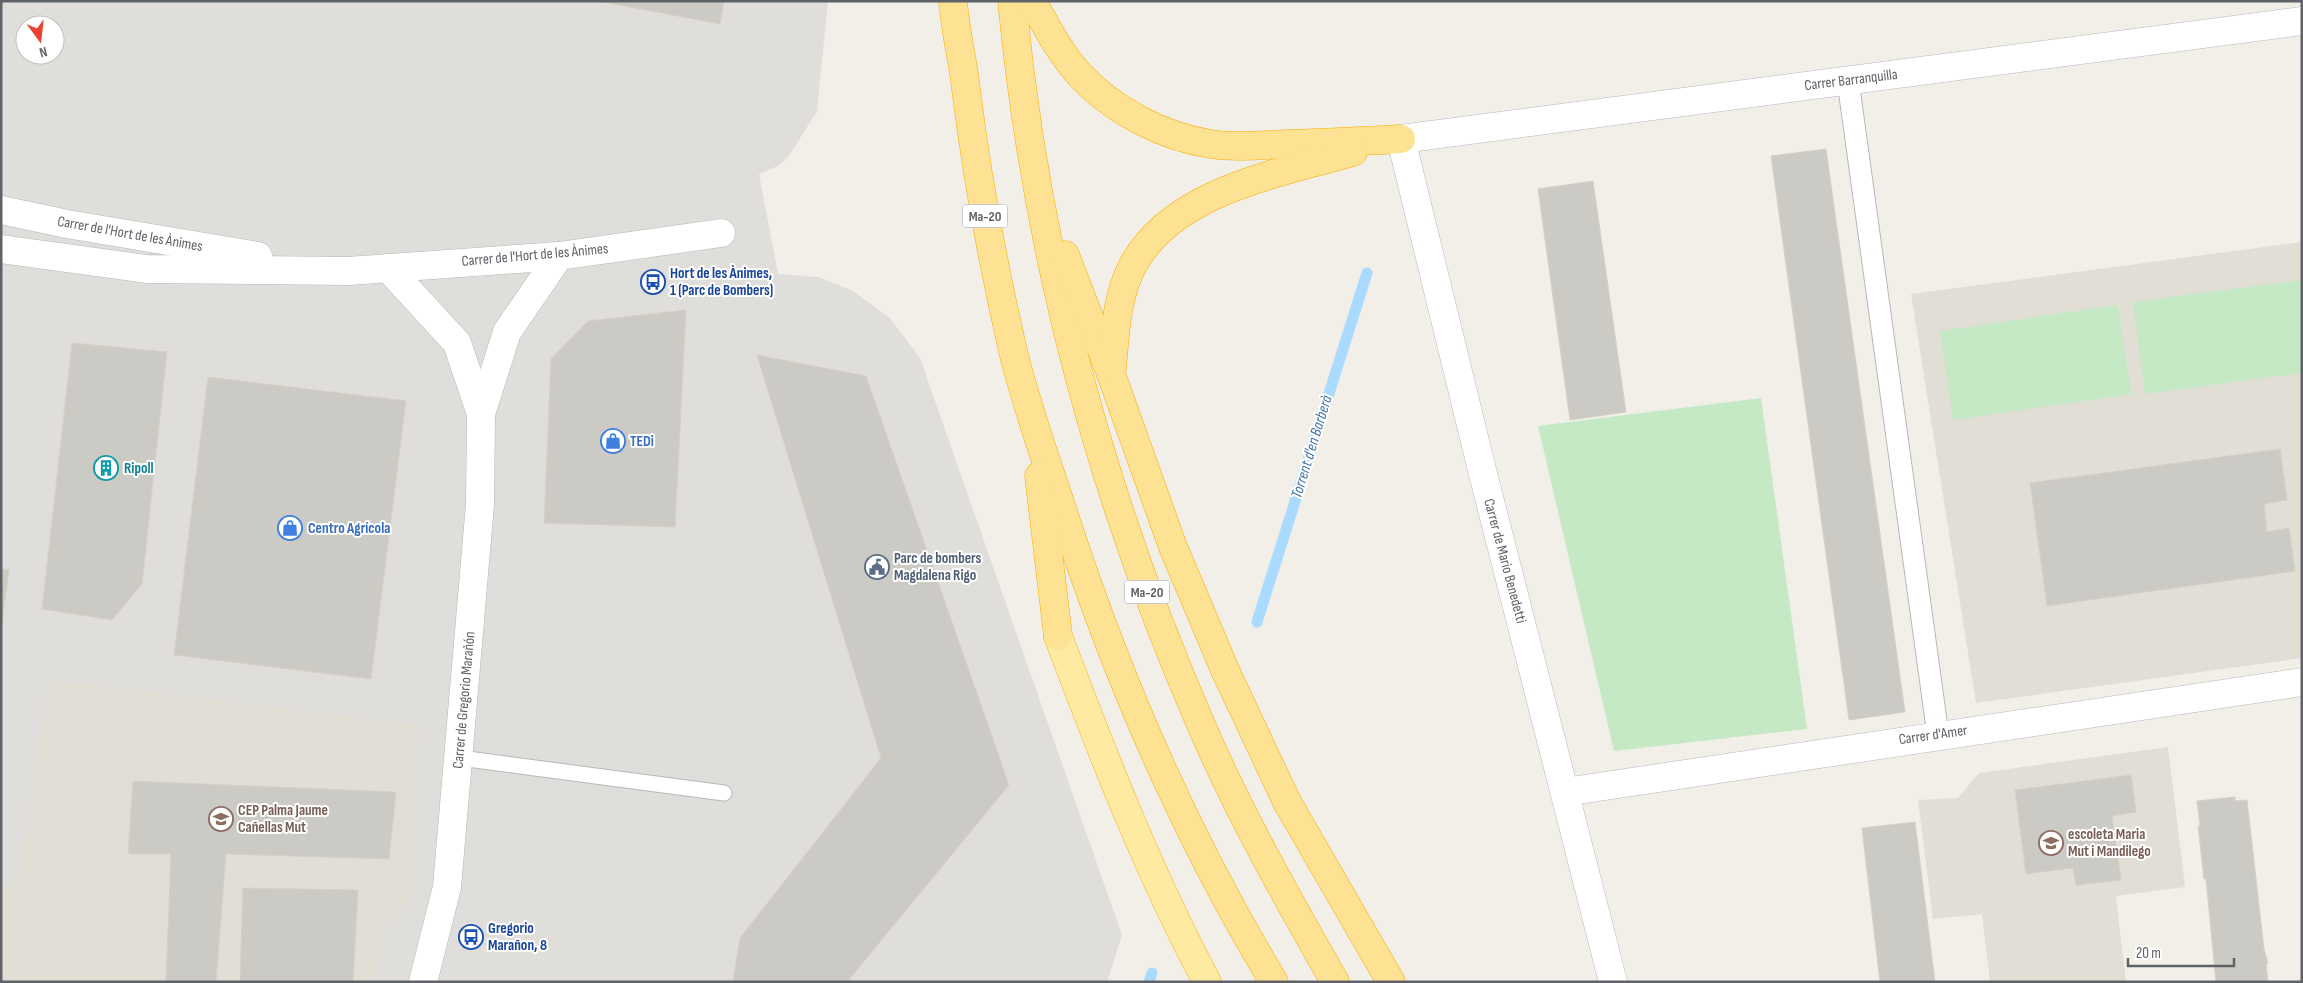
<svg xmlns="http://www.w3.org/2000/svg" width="2303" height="983" font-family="'Sofia Sans Condensed',sans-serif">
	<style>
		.industrial { fill: #e0deda; fill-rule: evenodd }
		.education { fill: #e1ded6 }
		.green { fill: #c5e8c5 }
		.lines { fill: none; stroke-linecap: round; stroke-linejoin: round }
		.stream { stroke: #aadaff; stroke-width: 11 }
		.building { fill: #cccac5; stroke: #d6d1c6 }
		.service-casing { stroke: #b5b8bc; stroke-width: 17 }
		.pedestrian-casing { stroke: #b5b8bc; stroke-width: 23 }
		.minor-casing { stroke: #b5b8bc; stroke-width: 29 }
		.tertiary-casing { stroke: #b5b8bc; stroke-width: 29 }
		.trunk-casing { stroke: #f9ab00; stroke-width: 29 }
		.motorway-casing { stroke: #f9ab00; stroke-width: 29 }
		.service { stroke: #fff; stroke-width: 15 }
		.pedestrian { stroke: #fff; stroke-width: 21 }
		.minor { stroke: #fff; stroke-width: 28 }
		.tertiary { stroke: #fff; stroke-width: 28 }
		.trunk { stroke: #feeaa1; stroke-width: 28 }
		.motorway { stroke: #fde293; stroke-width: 28 }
		.labels { text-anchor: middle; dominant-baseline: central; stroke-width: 4; stroke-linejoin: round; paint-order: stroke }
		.shield { fill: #fff; stroke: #8f9295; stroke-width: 1 }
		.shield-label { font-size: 14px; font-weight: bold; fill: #5f6368 }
		.street-label { font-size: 15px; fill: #5f6368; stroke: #fff }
		.transit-label { font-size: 15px; font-weight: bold; fill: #164399; stroke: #fff; text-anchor: start }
		.shop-label { font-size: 15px; font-weight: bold; fill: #366cbe; stroke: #fff; text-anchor: start }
		.culture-label { font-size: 15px; font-weight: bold; fill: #0d838f; stroke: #fff; text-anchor: start }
		.service-label { font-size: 15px; font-weight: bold; fill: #4e5e75; stroke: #fff; text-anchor: start }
		.education-label { font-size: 15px; font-weight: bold; fill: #785e54; stroke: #fff; text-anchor: start }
		.water-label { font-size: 16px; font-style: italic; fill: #4174aa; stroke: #fff }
	</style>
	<rect width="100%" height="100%" fill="#f1efe8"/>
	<path class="industrial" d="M1 1H828L817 111 789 156 778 166 759 174 778 274 818 277 853 291 890 318 920 358 1122 935 1107 982H1ZM25 25H55V55H25Z"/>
	<g class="education">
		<polygon points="2302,242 2302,658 1976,703 1911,294"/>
		<polygon points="49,680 417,725 412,897 383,931 374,982 1,982 1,886 18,885"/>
		<polygon points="2168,747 2185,887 2116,896 2126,982 1990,982 1982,914 1933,919 1918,800 1958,798 1979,773"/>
	</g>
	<g class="green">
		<polygon points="2302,280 2302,373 2145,394 2133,302"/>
		<polygon points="2118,305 2131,394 1953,420 1940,331"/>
		<polygon points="1761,398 1807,729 1614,751 1538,426"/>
	</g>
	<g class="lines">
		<g class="stream">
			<polyline points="1257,622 1367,273"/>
			<polyline points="1149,982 1152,973"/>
		</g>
	</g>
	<g class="building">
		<polygon points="598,1 724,1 720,24"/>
		<polygon points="1826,149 1905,712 1849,720 1771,156"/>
		<polygon points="1593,181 1626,412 1570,420 1538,189"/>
		<polygon points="686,310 675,527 544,523 551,359 588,321"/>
		<polygon points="72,343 167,352 142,584 112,620 42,609"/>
		<polygon points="757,355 866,376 1009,785 847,982 733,982 740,938 881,758"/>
		<polygon points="208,377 406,401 371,679 174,655"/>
		<polygon points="2280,449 2287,500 2264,504 2267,532 2289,528 2295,571 2047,606 2030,483"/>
		<polygon points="1,569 9,570 1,629"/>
		<polygon points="2131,775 2136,812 2112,816 2121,880 2076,885 2073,868 2026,874 2015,790"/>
		<polygon points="133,781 396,792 389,859 226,854 216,982 166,982 171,854 128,854"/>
		<polygon points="2235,797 2235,801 2247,800 2264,949 2268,963 2266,963 2268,982 2216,982 2206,879 2204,879 2198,826 2200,826 2197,801"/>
		<polygon points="1915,822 1935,982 1880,982 1862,828"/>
		<polygon points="243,888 358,890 353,982 240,982"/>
	</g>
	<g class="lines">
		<defs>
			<polyline id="service" points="460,758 724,793"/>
			<polyline id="pedestrian" points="1848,81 1938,735"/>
			<g id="minor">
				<polyline points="388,268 457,343 481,414"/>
				<polyline points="1565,792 2302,682"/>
				<polyline points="423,982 447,887 480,504 481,414 507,332 559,256"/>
				<polyline points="1613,982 1482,470 1401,139 2302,21"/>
			</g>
			<g id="tertiary">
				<polyline points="1,210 67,224 258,256"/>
				<polyline points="1,249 147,269 348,271 559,256 721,233"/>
			</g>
			<path id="trunk" d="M1058 636C1102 753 1148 871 1207 982"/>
			<g id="motorway">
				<path d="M953 1C955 31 963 60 966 89 977 178 993 264 1013 351 1027 409 1048 465 1066 521 1119 683 1185 835 1274 982"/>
				<path d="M1012 1C1036 252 1101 496 1202 727 1240 815 1288 899 1335 982"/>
				<path d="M1032 1C1046 26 1060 53 1079 74 1112 110 1163 137 1211 144 1236 148 1262 145 1287 144 1325 143 1363 141 1401 139"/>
				<polyline points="1065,255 1111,374 1173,547 1225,670 1287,802 1391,982"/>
				<path d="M1112 369C1115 335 1116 297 1133 265 1173 191 1279 173 1353 152"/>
				<polyline points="1039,476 1058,636"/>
			</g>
		</defs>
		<use href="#service" class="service-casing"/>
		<use href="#pedestrian" class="pedestrian-casing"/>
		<use href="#minor" class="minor-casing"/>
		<use href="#tertiary" class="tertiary-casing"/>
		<use href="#trunk" class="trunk-casing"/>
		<use href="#motorway" class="motorway-casing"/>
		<use href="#service" class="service"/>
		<use href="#pedestrian" class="pedestrian"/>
		<use href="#minor" class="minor"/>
		<use href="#tertiary" class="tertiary"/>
		<use href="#trunk" class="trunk"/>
		<use href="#motorway" class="motorway"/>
	</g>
	<defs>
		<symbol id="bus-ring" viewBox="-11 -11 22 22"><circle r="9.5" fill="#fff" stroke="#1a4fb4" stroke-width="1.5"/><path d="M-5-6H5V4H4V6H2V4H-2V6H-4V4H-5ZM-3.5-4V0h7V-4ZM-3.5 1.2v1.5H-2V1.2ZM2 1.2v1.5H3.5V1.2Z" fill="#1a4fb4"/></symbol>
		<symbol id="shop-ring" viewBox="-11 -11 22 22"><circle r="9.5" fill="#fff" stroke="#3f7fe0" stroke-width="1.5"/><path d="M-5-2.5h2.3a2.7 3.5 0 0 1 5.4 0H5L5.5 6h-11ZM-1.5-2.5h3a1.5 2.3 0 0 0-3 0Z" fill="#3f7fe0"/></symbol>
		<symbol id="building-ring" viewBox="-11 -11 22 22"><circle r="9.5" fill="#fff" stroke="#0f9aa8" stroke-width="1.5"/><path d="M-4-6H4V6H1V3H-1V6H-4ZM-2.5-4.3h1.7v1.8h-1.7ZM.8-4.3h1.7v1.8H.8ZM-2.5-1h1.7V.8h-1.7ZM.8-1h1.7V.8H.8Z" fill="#0f9aa8"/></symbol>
		<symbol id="civic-ring" viewBox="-11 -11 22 22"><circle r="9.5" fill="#fff" stroke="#5c6f8a" stroke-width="1.5"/><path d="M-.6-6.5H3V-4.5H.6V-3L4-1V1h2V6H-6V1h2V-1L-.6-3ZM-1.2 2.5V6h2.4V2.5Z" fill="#5c6f8a"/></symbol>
		<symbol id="university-ring" viewBox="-11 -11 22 22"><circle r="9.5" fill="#fff" stroke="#8d6e63" stroke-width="1.5"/><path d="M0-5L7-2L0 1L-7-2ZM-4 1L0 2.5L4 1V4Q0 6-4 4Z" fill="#8d6e63"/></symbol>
		<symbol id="school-ring" viewBox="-11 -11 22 22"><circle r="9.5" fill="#fff" stroke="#8d6e63" stroke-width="1.5"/><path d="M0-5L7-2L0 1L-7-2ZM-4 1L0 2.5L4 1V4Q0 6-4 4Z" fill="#8d6e63"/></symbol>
	</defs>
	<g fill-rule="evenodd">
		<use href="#bus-ring" x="639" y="268" width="28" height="28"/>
		<use href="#shop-ring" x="599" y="427" width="28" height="28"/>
		<use href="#building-ring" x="92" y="454" width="28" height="28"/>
		<use href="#shop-ring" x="276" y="514" width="28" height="28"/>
		<use href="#civic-ring" x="863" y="553" width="28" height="28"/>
		<use href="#university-ring" x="207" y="805" width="28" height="28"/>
		<use href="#school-ring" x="2037" y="829" width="28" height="28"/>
		<use href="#bus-ring" x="457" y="923" width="28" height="28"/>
	</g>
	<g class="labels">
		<g class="shield">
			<rect x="962.5" y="204.5" width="45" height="23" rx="4"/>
			<rect x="1124.5" y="580.5" width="45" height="23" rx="4"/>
		</g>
		<g class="shield-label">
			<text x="985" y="216">Ma-20</text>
			<text x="1147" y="592">Ma-20</text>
		</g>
		<g class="street-label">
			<text transform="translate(1851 80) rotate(-7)">Carrer Barranquilla</text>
			<text transform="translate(130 234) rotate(10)">Carrer de l'Hort de les Ànimes</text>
			<text transform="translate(535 255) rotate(-5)">Carrer de l'Hort de les Ànimes</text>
			<text transform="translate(1505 561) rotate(75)">Carrer de Mario Benedetti</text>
			<text transform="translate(464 700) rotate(-85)">Carrer de Gregorio Marañón</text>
			<text transform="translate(1933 735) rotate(-8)">Carrer d'Amer</text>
		</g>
		<g class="transit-label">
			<text x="670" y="273">Hort de les Ànimes,<tspan x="670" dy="17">1 (Parc de Bombers)</tspan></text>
			<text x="488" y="928">Gregorio<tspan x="488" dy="17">Marañon, 8</tspan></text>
		</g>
		<g class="shop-label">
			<text x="630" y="441">TEDi</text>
			<text x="308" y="528">Centro Agrícola</text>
		</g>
		<g class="culture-label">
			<text x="124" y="468">Ripoll</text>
		</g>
		<g class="service-label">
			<text x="894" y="558">Parc de bombers<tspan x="894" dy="17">Magdalena Rigo</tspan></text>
		</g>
		<g class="education-label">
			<text x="238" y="810">CEP Palma Jaume<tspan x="238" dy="17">Cañellas Mut</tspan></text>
			<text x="2068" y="834">escoleta Maria<tspan x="2068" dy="17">Mut i Mandilego</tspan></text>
		</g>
		<g class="water-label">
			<text transform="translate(1312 447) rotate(-73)">Torrent d'en Barberà</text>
		</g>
	</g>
	<rect width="2303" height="983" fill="none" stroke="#5f6368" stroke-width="5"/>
	<g transform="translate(40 40) rotate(165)"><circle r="24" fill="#ffffff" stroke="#bfc1c3"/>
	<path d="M0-4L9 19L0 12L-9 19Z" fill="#ea4335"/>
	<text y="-8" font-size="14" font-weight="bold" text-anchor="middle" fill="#5f6368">N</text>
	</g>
	<path d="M2128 958v8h106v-8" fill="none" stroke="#5f6368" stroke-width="2.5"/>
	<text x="2136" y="958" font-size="15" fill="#5f6368" stroke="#ffffff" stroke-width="4" paint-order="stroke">20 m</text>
</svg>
